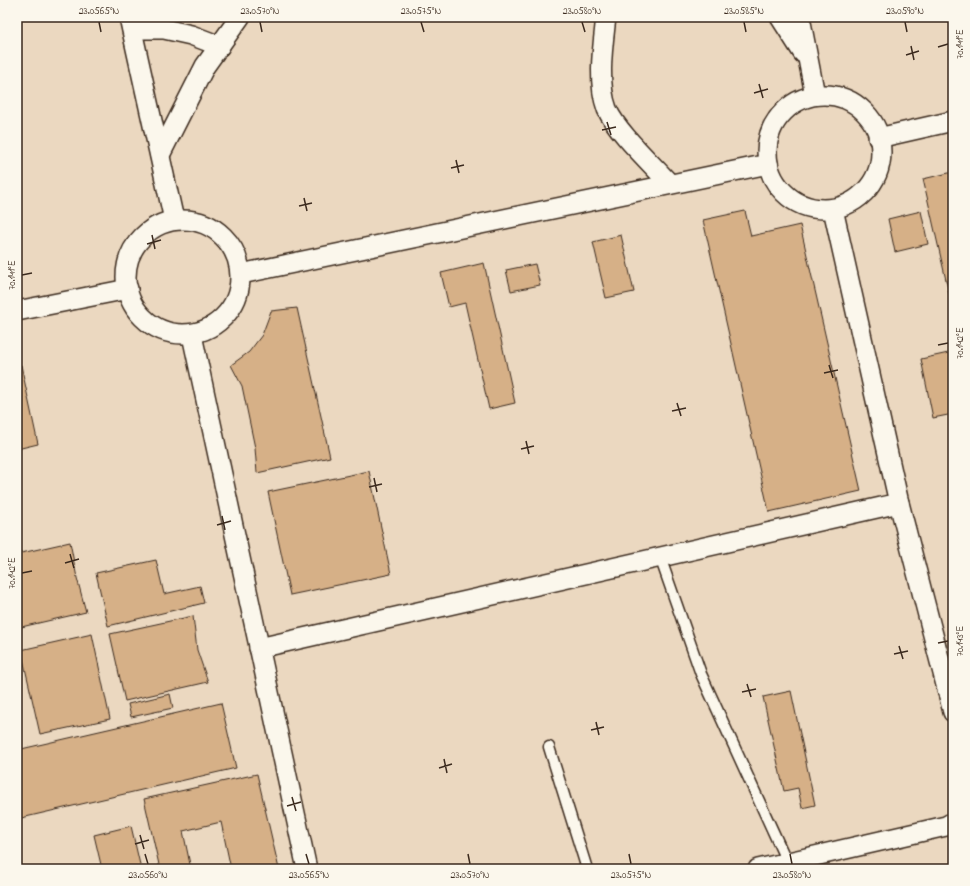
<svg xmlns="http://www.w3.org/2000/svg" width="970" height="886" font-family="'Indie Flower',sans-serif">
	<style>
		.built { fill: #ebd8c0 }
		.building { fill: #d6b087; stroke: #3b2a1e }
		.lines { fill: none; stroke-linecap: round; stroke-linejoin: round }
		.service-casing { stroke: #3b2a1e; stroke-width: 13 }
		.minor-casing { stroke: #3b2a1e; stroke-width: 22 }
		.service { stroke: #fbf7ec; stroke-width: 10 }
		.minor { stroke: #fbf7ec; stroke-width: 19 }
		.ticks { fill: none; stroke: #3b2a1e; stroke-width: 1.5 }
		.neatline { fill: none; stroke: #3b2a1e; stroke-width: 1.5 }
		.ticks-label { font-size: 10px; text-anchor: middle; fill: #3b2a1e }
	</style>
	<rect width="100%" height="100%" fill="#f4e9d8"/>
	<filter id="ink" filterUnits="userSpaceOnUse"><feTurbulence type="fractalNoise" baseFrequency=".025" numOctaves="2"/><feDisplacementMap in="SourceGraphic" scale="8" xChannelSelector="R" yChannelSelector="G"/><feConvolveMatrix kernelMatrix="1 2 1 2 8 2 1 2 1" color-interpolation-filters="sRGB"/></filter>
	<g filter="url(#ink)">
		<rect class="built" x="17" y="17" width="936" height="852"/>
		<g class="building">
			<polygon points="953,172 953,311 923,179"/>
			<polygon points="745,211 751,236 800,225 861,491 769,512 703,220"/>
			<polygon points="921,211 928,244 895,252 888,219"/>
			<polygon points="621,235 634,292 606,298 593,242"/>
			<polygon points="484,263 515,403 489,409 465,303 449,307 441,273"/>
			<polygon points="535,264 540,285 511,291 506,270"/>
			<polygon points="297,308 330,457 257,473 255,448 242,386 231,365 249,352 262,335 271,311"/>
			<polygon points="953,352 953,414 933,418 921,359"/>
			<polygon points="21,365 38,444 17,449 17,366"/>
			<polygon points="369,471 391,574 290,595 268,492"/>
			<polygon points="70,542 77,578 86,612 17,628 17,554"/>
			<polygon points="156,560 164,594 200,586 204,603 108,626 96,573"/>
			<polygon points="193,616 197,650 208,682 125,701 110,634"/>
			<polygon points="92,634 110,719 40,734 21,650"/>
			<polygon points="791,691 815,805 802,808 798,788 784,791 763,697"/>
			<polygon points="170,694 173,708 131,717 128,704"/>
			<polygon points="221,703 236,768 17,819 17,750"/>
			<polygon points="257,774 279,869 231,869 221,822 183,831 191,869 160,869 144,799"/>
			<polygon points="131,826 141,869 102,869 94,835"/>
		</g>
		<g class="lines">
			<defs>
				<g id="service">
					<polyline points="660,557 701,674 787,862"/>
					<polyline points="549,747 587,869"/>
				</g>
				<g id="minor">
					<polyline points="129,17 174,220"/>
					<path d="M606 17C603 45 597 82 607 109 616 131 653 165 670 184"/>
					<polyline points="780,17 803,53"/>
					<polyline points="800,17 815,95"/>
					<polyline points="132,29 164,29 191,35 220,46"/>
					<circle cx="824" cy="152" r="57"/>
					<polyline points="878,138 953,121"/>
					<polyline points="160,155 205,66 240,17"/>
					<polyline points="833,209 899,503 953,712"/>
					<circle cx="183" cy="277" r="57"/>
					<polyline points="241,274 768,164"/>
					<polyline points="17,311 128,289"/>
					<polyline points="192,335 307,869"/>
					<polyline points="259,648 899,503"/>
					<polyline points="758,869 946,826 953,822"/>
				</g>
			</defs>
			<use href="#service" class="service-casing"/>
			<use href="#minor" class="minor-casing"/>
			<use href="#service" class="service"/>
			<use href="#minor" class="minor"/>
		</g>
	</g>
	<path class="ticks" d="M99 22 101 32M260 22 262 32M421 22 424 32M582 22 585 32M744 22 746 32M905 22 907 32M911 46 914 60M938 47 948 44M906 55 919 51M759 84 763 98M754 93 768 89M607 122 611 135M602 130 616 127M456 160 459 173M451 168 464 165M304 198 307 211M299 206 312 203M152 235 155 249M147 244 161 240M22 275 32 273M938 345 948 343M829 365 833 378M824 373 838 370M677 403 681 416M672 411 686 408M526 441 529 454M521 449 534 446M374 478 377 492M369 487 382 484M222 516 225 530M217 525 231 521M70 554 74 568M65 563 79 559M22 573 32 571M938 643 948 641M899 646 903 659M894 654 908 651M747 684 751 697M742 692 756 689M596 722 599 735M591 730 604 727M444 759 447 773M439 768 452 764M292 797 296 811M287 806 301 802M140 835 144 849M135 844 149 840M145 854 148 864M306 854 309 864M468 854 470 864M629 854 631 864M790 854 792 864"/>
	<rect width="970" height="886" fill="none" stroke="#fbf7ec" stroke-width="44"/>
	<rect x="22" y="22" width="926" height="842" class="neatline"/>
	<g class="ticks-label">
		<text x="99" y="14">23.0565°N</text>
		<text x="260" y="14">23.0570°N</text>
		<text x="421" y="14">23.0575°N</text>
		<text x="582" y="14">23.0580°N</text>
		<text x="744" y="14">23.0585°N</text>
		<text x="905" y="14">23.0590°N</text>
		<text transform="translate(959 44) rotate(-90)" y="4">70.141°E</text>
		<text transform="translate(11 275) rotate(-90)" y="4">70.141°E</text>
		<text transform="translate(959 343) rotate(-90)" y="4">70.142°E</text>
		<text transform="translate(11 573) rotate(-90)" y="4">70.142°E</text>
		<text transform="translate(959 641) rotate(-90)" y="4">70.143°E</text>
		<text x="148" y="878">23.0560°N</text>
		<text x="309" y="878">23.0565°N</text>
		<text x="470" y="878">23.0570°N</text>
		<text x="631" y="878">23.0575°N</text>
		<text x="792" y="878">23.0580°N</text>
	</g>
</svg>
